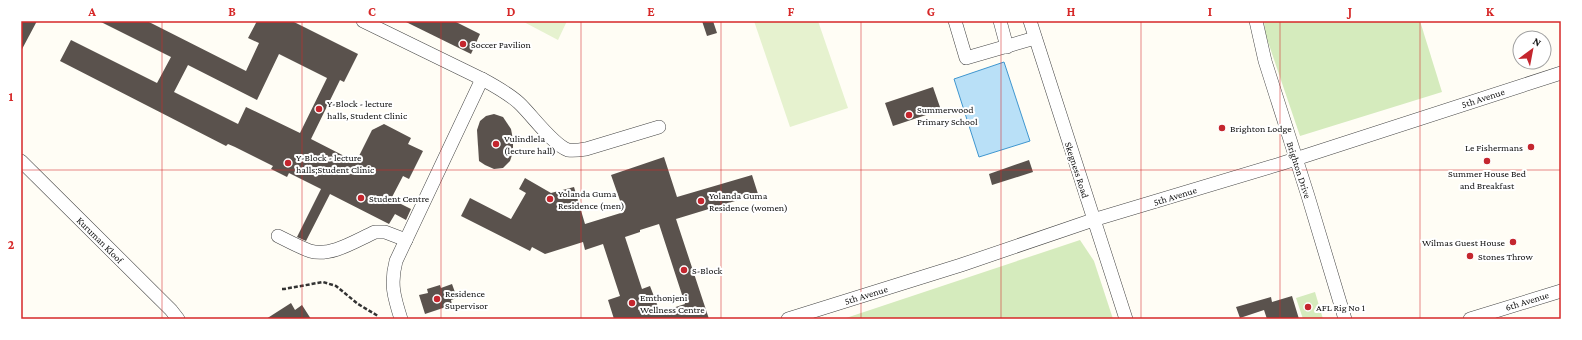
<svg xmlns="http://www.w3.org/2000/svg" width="1582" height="340" font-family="'Crimson Pro',serif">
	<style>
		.green { fill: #d5ebbd }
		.pitch { fill: #e6f2cf }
		.water { fill: #b9e0f7; stroke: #3f96cf }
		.building { fill: #5a524d; fill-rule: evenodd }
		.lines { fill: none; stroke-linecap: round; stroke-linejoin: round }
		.minor-casing { stroke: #444; stroke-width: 14 }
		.path { stroke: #333; stroke-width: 2.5; stroke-dasharray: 4 2; stroke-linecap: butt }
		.minor { stroke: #fff; stroke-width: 13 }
		.grid { fill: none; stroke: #d62828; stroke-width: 1; stroke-opacity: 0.55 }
		.poi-dot { fill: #c4262e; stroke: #fff; stroke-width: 1.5 }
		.labels { text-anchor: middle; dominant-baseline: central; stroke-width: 4; stroke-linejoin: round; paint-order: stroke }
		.poi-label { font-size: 10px; fill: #111; stroke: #fff; text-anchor: start }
		.street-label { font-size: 10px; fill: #111; stroke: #fff }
		.neatline { fill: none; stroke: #d62828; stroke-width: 1.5 }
		.grid-label { font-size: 13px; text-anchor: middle; font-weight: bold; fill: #d62828 }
	</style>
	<rect width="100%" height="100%" fill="#fffdf5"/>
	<g class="green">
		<polygon points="1264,21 1420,21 1442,92 1300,136 1265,33"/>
		<polygon points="1080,240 1094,261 1113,319 843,319"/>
		<polygon points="1315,292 1323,319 1303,319 1296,298"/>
	</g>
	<g class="pitch">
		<polygon points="522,21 567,21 558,40"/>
		<polygon points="754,21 818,21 848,108 790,127"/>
	</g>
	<polygon class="water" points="1004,62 1030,141 979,157 954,79"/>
	<g class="building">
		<polygon points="21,21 37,21 21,51"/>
		<path d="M99 21H147L246 71 259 43 248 38 257 21H292L358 54 344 82 340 80 311 139 356 162 372 130 384 124 411 138 408 144 423 151 409 179 403 176 391 199 411 209 406 220 395 214 389 224 330 194 306 241 297 237 321 189 289 173 287 177 271 169 273 166 235 147 228 144 226 146 60 61 71 40 157 83 171 57ZM279 54 327 78 300 133 246 107 238 124 174 92 188 65 257 100Z"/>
		<polygon points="404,21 454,21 480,34 471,54"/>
		<polygon points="702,21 713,21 717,33 707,36"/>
		<polygon points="933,87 941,110 893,126 885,103"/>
		<polygon points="494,114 503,117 511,129 513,140 513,152 510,161 503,168 494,169 485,165 479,161 477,130 480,121 486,116"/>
		<path d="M664 157 677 197 752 175 758 194 676 219 709 319H614L608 300 620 296 603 244 585 250 583 242 545 254 532 247 530 251 461 216 470 198 511 219 526 193 519 189 525 178 551 193 574 187 585 224 624 212 611 175ZM659 224 685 304 660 312 650 286 642 289 625 237 640 232V230Z"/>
		<polygon points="1029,160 1033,172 992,185 989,174"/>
		<polygon points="452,284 457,298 451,300 452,305 425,314 419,295 428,293 427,289 440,285 441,288"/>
		<polygon points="1292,296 1299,319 1267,319 1264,310 1240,318 1236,307 1271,297 1272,302"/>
		<polygon points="291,303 295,310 302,305 311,319 266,319"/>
	</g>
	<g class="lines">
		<defs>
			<g id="minor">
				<polyline points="363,21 482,79"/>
				<polyline points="955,21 966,58 1035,38"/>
				<polyline points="1000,21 1007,47"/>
				<polyline points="1030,21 1126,319"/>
				<polyline points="1256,21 1265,61 1308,196 1345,319"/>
				<polyline points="21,161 171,310 178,319"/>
				<path d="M278 236C288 241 299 247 310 251 331 257 355 241 375 232H385L406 240"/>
				<path d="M401 319C394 297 390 284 396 261L482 79C495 86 508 93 519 103 531 114 553 145 568 150 574 151 580 150 586 149L659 127"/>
				<polyline points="788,319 961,265 1093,220 1280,164 1561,73"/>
				<polyline points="1470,319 1561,291"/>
			</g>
		</defs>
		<use href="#minor" class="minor-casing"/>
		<polyline class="path" points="282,289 284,289 323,282 336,286 358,304 378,316"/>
		<use href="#minor" class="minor"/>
	</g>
	<path class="grid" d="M162 21V319M302 21V319M441 21V319M581 21V319M721 21V319M861 21V319M1001 21V319M1141 21V319M1280 21V319M1420 21V319M21 170H1561"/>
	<g class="poi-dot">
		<circle cx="463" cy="44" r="4"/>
		<circle cx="319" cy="109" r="4"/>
		<circle cx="909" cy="115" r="4"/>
		<circle cx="1222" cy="128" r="4"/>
		<circle cx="496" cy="144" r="4"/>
		<circle cx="1531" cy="147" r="4"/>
		<circle cx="1487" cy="161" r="4"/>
		<circle cx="288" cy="163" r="4"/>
		<circle cx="361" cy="198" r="4"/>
		<circle cx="550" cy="199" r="4"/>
		<circle cx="701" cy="201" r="4"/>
		<circle cx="1513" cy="242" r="4"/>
		<circle cx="1470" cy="256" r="4"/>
		<circle cx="684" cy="270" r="4"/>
		<circle cx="437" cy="299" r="4"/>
		<circle cx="632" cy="303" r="4"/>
		<circle cx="1308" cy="307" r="4"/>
	</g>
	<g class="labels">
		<g class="poi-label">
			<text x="471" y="44">Soccer Pavilion</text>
			<text x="327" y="103">Y-Block - lecture<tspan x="327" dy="12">halls, Student Clinic</tspan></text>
			<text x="917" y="109">Summerwood<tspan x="917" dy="12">Primary School</tspan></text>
			<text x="1230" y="128">Brighton Lodge</text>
			<text x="504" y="138">Vulindlela<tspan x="504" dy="12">(lecture hall)</tspan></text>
			<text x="1523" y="147" text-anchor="end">Le Fishermans</text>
			<text x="296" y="157">Y-Block - lecture<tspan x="296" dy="12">halls;Student Clinic</tspan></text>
			<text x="1487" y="173" text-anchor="middle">Summer House Bed<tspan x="1487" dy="12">and Breakfast</tspan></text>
			<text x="558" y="193">Yolanda Guma<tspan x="558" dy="12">Residence (men)</tspan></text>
			<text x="709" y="195">Yolanda Guma<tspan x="709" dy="12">Residence (women)</tspan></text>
			<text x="369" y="198">Student Centre</text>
			<text x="1505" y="242" text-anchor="end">Wilmas Guest House</text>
			<text x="1478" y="256">Stones Throw</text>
			<text x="692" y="270">S-Block</text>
			<text x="445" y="293">Residence<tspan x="445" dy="12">Supervisor</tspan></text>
			<text x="640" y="297">Emthonjeni<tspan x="640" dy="12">Wellness Centre</tspan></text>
			<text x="1316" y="307">AFL Rig No 1</text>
		</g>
		<g class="street-label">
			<text transform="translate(1483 98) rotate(-18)">5th Avenue</text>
			<text transform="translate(1077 170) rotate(72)">Skegness Road</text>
			<text transform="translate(1299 170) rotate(72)">Brighton Drive</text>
			<text transform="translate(1175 196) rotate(-17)">5th Avenue</text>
			<text transform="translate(100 240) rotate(45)">Kuruman Kloof</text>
			<text transform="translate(866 295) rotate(-17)">5th Avenue</text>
			<text transform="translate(1527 301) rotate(-17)">6th Avenue</text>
		</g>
	</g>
	<rect width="1582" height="340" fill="none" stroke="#ffffff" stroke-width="44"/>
	<g transform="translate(1532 50) rotate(32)"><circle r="19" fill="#ffffff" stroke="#a0a0a0"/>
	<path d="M0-3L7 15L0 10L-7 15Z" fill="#c4262e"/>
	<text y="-6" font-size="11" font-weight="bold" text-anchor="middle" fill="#111111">N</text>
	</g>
	<rect x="22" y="22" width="1538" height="296" class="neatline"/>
	<g class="grid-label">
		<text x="92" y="16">A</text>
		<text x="232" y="16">B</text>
		<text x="372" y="16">C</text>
		<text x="511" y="16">D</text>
		<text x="651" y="16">E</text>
		<text x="791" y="16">F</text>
		<text x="931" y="16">G</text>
		<text x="1071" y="16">H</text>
		<text x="1210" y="16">I</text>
		<text x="1350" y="16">J</text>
		<text x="1490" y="16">K</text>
		<text x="11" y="101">1</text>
		<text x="11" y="249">2</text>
	</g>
</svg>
